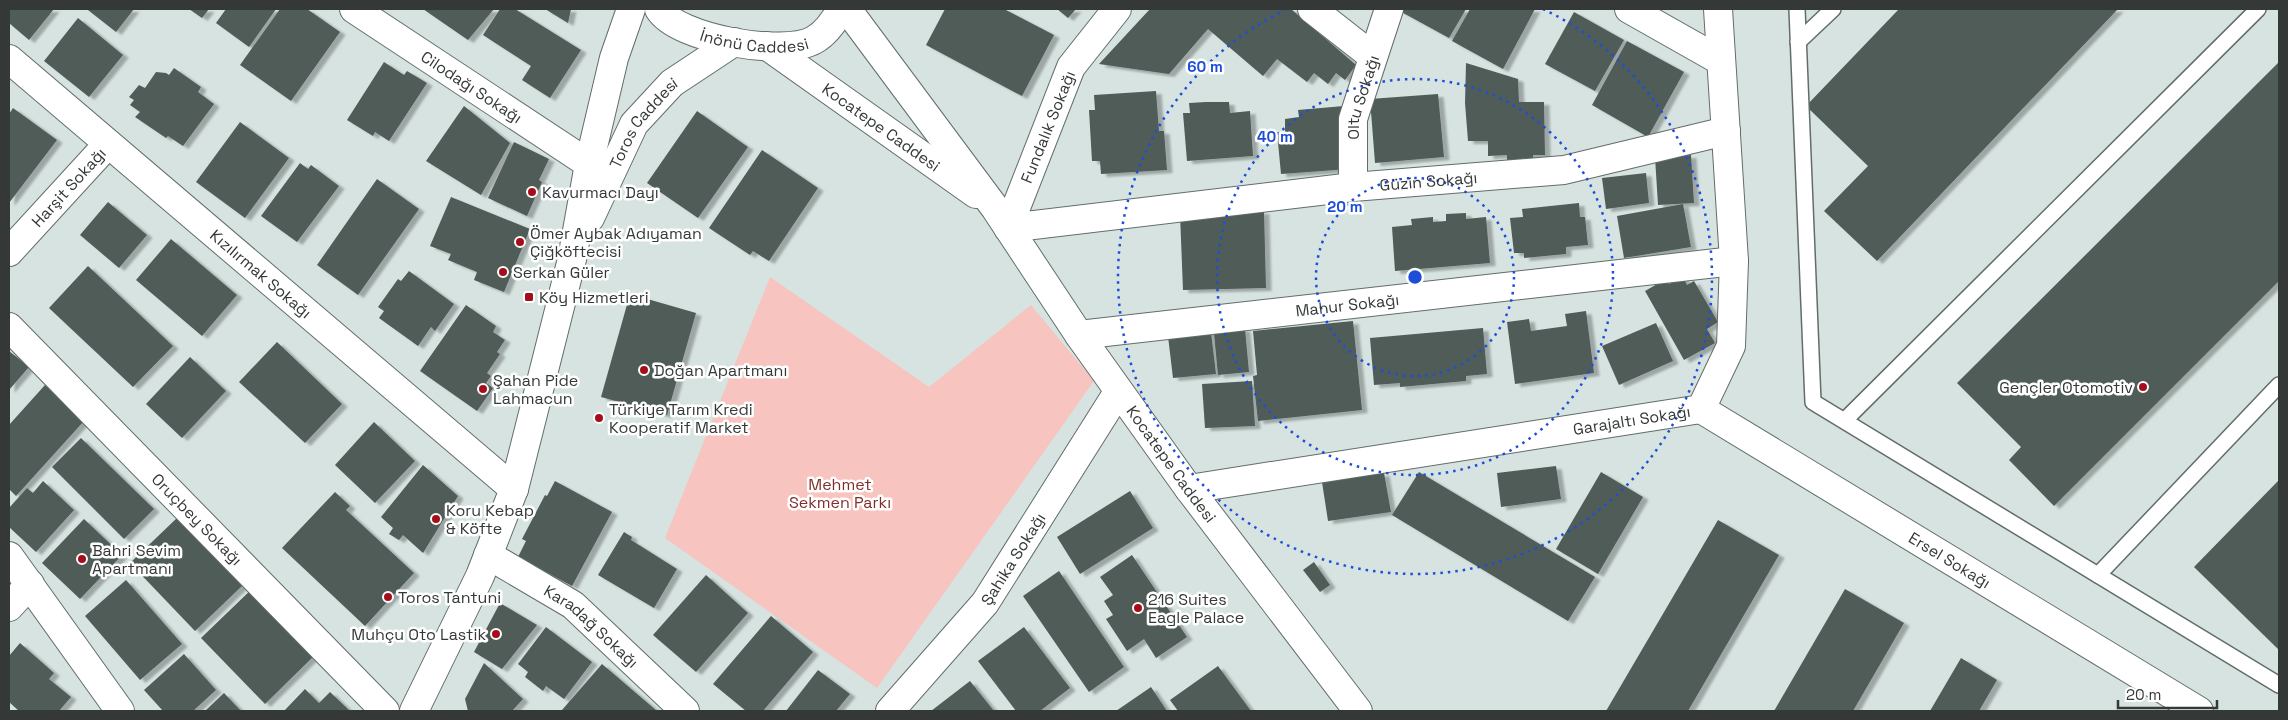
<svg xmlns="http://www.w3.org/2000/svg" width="2288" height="720" font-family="'Space Grotesk',sans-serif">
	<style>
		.green { fill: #f7c4bf }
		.building { fill: #505b59; filter: url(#shadow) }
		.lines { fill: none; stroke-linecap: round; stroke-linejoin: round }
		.lane-casing { stroke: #626d6b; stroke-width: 18 }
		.street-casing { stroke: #626d6b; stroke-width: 30 }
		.secondary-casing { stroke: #626d6b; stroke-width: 30 }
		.lane { stroke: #fff; stroke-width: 15 }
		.street { stroke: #fff; stroke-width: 28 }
		.secondary { stroke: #fff; stroke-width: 28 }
		.ring { fill: none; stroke: #1d4ed8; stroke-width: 2.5; stroke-dasharray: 2.5 5 }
		.poi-dot { fill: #a50d1b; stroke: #fff; stroke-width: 2 }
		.labels { text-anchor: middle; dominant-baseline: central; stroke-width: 5; stroke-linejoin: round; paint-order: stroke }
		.street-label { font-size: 16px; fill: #343938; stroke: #fff }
		.poi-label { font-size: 16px; fill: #343938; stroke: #fff; text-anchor: start }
		.park-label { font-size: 16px; fill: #7f2f2c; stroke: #fff }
		.centre { fill: #1d4ed8; stroke: #fff; stroke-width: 2.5 }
		.ring-label { font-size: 15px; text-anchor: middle; font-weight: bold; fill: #1d4ed8; stroke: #fff; stroke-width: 5; stroke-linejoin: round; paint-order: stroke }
	</style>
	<defs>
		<filter id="shadow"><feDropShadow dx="5.5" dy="3" stdDeviation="1" flood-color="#0004"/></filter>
	</defs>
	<rect width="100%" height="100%" fill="#d6e3e0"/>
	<polygon class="green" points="770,277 929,387 1031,305 1094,381 877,688 665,538"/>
	<g class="building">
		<polygon points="9,9 54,9 29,40 9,23"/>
		<polygon points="89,9 134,9 116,32 88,10"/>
		<polygon points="189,9 209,9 202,18"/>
		<polygon points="226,9 276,9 249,47 216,23"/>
		<polygon points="280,9 307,9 340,32 291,101 240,65"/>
		<polygon points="423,9 494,9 468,40"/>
		<polygon points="500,9 515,9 581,50 550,98 522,80 531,66 483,35"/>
		<polygon points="545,9 571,9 568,23"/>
		<polygon points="945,9 1004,9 1054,35 1022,96 926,45"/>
		<polygon points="1057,9 1076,9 1068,18"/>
		<polygon points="1150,9 1291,9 1356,65 1345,80 1336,73 1328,84 1314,73 1307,82 1277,59 1263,76 1208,29 1169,74 1099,64"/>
		<polygon points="1396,9 1466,9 1449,38"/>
		<polygon points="1470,9 1535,9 1503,69 1452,41"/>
		<polygon points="1899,9 2118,9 1877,261 1824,211 1868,166 1806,106"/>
		<polygon points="1574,12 1624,40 1595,91 1545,64"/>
		<polygon points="78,18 123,55 89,97 44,61"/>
		<polygon points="1627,41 1684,72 1648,137 1592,105"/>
		<polygon points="384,62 404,75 407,71 427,83 389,141 375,132 373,136 347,120"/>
		<polygon points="2279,62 2279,281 2054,506 2009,460 2021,447 1957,383"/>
		<polygon points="1466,63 1518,79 1519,102 1544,102 1545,155 1533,155 1533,161 1507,161 1507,155 1488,156 1488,141 1468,141 1465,103"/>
		<polygon points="174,68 201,87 198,92 214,104 183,146 168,136 166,138 135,117 140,112 130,105 134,100 129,97 139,85 145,88 156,72 166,73 169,75"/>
		<polygon points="1156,91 1159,131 1164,131 1167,170 1101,174 1100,161 1092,161 1089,110 1095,110 1094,95"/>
		<polygon points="1438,94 1444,157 1375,163 1370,99"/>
		<polygon points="1206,102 1229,102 1230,113 1250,111 1253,156 1187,161 1183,113 1190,113 1189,103"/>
		<polygon points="464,106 510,143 481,195 426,161"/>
		<polygon points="1344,106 1349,169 1281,174 1277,132 1285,132 1285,119 1299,117 1298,110"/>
		<polygon points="13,108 57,140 9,203 9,114"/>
		<polygon points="697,111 748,147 698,218 647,183"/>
		<polygon points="240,122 289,158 245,218 196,182"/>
		<polygon points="514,142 549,159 539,180 542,182 527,216 488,198"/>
		<polygon points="762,150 818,188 769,261 753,251 750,255 709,228"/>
		<polygon points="1691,155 1694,203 1658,205 1655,157"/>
		<polygon points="300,163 308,169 311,165 339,186 297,242 261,216"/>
		<polygon points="1646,173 1649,203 1606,209 1602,178"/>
		<polygon points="377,179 419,209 358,295 317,265"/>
		<polygon points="451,197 530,229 504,292 474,280 477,272 448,260 451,254 430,246"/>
		<polygon points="108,202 147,235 119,268 80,235"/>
		<polygon points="1579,203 1580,217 1585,217 1588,245 1566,247 1566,254 1524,258 1524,253 1514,253 1510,218 1523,217 1522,209"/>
		<polygon points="1683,204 1691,247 1624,258 1617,216"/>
		<polygon points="1264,211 1266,288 1183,290 1180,214"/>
		<polygon points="1466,213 1466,219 1486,217 1490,263 1395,271 1392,227 1412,225 1411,219 1433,217 1433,222 1446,221 1446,214"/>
		<polygon points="171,239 237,295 202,336 136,280"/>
		<polygon points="88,266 173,346 133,387 49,308"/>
		<polygon points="409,271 454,304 435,331 431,327 418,346 379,318 384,311 378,307 398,279 401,281"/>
		<polygon points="1683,277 1687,285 1694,281 1718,322 1707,329 1715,343 1684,360 1645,291 1666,279 1669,284"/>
		<polygon points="630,294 696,313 667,415 601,397"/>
		<polygon points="466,305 496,326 493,332 505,340 497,352 500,354 487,373 491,376 486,383 493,388 477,411 420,371"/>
		<polygon points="1586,311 1594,373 1515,384 1507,322 1529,319 1531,331 1567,326 1565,314"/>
		<polygon points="1353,321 1362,410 1258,421 1253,376 1257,375 1253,331"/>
		<polygon points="1213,323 1245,329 1249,372 1218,375"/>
		<polygon points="1656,323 1673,361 1619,385 1602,346"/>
		<polygon points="1210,324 1216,374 1173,378 1167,328"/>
		<polygon points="1483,328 1487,374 1466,376 1466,381 1400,387 1400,383 1374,385 1370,338"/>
		<polygon points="277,342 342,404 305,443 239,382"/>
		<polygon points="9,351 29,367 9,390"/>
		<polygon points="190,357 226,391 182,438 146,404"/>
		<polygon points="1252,381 1255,426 1205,428 1202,384"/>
		<polygon points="45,385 84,421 16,496 9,489 9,425"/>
		<polygon points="374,422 415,461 375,503 335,465"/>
		<polygon points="81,438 154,509 124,539 52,467"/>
		<polygon points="423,465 458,496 423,553 403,535 399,540 389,534 393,528 381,517"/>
		<polygon points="1556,466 1561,499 1501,507 1497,473"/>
		<polygon points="1419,472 1595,577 1568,621 1392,515"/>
		<polygon points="1601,472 1643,497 1598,574 1556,549"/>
		<polygon points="1384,473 1391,512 1328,521 1322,482"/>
		<polygon points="2279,480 2279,650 2194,567"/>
		<polygon points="43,481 74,510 36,552 9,527 9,508 27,488 33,493"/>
		<polygon points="555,481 612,512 572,586 518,557 526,541 522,539 545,495 547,496"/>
		<polygon points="1130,491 1153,528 1080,574 1057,537"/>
		<polygon points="335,492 350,506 346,510 414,573 365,626 282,548"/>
		<polygon points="178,517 243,585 195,631 130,563"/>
		<polygon points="84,519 122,555 80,599 42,563"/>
		<polygon points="1718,520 1779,555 1688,711 1606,711"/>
		<polygon points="624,532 632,537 631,540 677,569 654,608 598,575"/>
		<polygon points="1132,555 1187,637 1156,658 1144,639 1127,651 1106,619 1113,615 1104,601 1113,595 1100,577"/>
		<polygon points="1314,562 1330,585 1320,592 1303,570"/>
		<polygon points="1059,571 1124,667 1089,692 1023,596"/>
		<polygon points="706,575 748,613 696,672 653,635"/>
		<polygon points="126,580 182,644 140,680 85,616"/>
		<polygon points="255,586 319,651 265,704 201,638"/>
		<polygon points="1845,589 1904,623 1853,711 1774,711"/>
		<polygon points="500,603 537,625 502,669 474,652"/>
		<polygon points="771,616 813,652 763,711 746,711 713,684"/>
		<polygon points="546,627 592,662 564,699 546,686 543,691 525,677 528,672 518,664"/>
		<polygon points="1024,627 1070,688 1040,711 1016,711 978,661"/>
		<polygon points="20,643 54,673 49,679 71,697 59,711 19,711 9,702 9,656"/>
		<polygon points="184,654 216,690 193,711 163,711 144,690"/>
		<polygon points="1961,658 1997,680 1979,711 1930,711"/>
		<polygon points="484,663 523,699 512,711 468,711 465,699"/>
		<polygon points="602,664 657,711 562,710"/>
		<polygon points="1218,666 1251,711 1178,711 1170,700"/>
		<polygon points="818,670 850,694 836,711 786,711"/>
		<polygon points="970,681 994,711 931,711"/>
		<polygon points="1151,687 1167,711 1116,711"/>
		<polygon points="305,689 319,703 330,692 350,711 284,711"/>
		<polygon points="224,693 241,711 205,711"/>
	</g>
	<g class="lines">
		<defs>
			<g id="lane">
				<polyline points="1797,9 1813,402 2279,685"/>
				<polyline points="1798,42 1833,9"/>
				<polyline points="1845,420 2258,9"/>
				<polyline points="2098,575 2279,385"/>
			</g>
			<g id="street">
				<path id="s1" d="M354 9 589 164"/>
				<path id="s2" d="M1117 9 1071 67 1008 228 1353 187 1564 170 1726 131"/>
				<polyline points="1312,9 1372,56"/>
				<polyline points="1629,9 1721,61"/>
				<path id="s3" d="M9 59 514 489"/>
				<path id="s4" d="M1353 187V119L1389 9"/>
				<path id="s5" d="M9 252 108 144"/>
				<path id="s6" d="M9 327 385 711"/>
				<path id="s7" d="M1079 335 1734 261"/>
				<path id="s8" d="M1701 409 2199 711"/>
				<path id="s9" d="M1189 489 1701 409 1731 346 1734 261 1718 9"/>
				<path id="s10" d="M488 555 573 605 685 711"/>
				<polyline points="9,556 120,711"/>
				<polyline points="9,607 30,584"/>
				<path id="s11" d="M890 711 985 603 1118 392"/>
			</g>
			<g id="secondary">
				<path id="s12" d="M659 9C677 39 784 57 814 40 825 34 835 20 841 9"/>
				<path id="s13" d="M847 9 995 208 1079 335 1189 489 1358 711"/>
				<path id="s14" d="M767 46 976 194"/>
				<path id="s15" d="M590 218 634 124 672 83 734 42"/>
				<polyline points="414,711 480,576 514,489 572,259 589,164 614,58 631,9"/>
			</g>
		</defs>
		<use href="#lane" class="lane-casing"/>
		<use href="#street" class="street-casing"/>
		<use href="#secondary" class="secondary-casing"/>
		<use href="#lane" class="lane"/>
		<use href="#street" class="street"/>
		<use href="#secondary" class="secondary"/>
	</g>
	<g class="ring">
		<circle cx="1415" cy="277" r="99"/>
		<circle cx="1415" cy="277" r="198"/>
		<path d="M1543 9A297 297 0 1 1 1287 9"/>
	</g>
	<g class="poi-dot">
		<circle cx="532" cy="192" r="5"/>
		<circle cx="520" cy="242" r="5"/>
		<circle cx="503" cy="272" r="5"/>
		<rect x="524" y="292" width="10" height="10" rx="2.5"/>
		<circle cx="644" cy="370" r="5"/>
		<circle cx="2143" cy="387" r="5"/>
		<circle cx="483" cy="389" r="5"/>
		<circle cx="599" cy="418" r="5"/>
		<circle cx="436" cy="519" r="5"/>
		<circle cx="82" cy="559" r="5"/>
		<circle cx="388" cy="597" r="5"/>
		<circle cx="1138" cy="608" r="5"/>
		<circle cx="496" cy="634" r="5"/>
	</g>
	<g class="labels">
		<g class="street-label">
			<text stroke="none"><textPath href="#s12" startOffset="104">İnönü Caddesi</textPath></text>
			<text stroke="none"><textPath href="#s1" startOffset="141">Cilodağı Sokağı</textPath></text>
			<text stroke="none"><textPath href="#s4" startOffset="91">Oltu Sokağı</textPath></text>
			<text stroke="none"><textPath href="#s15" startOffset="110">Toros Caddesi</textPath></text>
			<text stroke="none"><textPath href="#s14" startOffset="140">Kocatepe Caddesi</textPath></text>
			<text transform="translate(1048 127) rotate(-68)">Fundalık Sokağı</text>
			<text stroke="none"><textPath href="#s2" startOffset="670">Güzin Sokağı</textPath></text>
			<text stroke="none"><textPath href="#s5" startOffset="88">Harşit Sokağı</textPath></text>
			<text stroke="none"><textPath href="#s3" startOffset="331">Kızılırmak Sokağı</textPath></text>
			<text stroke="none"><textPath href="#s7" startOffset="270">Mahur Sokağı</textPath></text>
			<text stroke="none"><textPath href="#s9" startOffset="448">Garajaltı Sokağı</textPath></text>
			<text stroke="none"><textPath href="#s13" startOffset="559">Kocatepe Caddesi</textPath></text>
			<text stroke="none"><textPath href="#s6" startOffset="269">Oruçbey Sokağı</textPath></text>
			<text stroke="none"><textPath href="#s11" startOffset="196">Şahika Sokağı</textPath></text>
			<text stroke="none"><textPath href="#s8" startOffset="291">Ersel Sokağı</textPath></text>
			<text stroke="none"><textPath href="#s10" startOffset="126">Karadağ Sokağı</textPath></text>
		</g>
		<g class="poi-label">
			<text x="542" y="192">Kavurmacı Dayı</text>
			<text x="530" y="233">Ömer Aybak Adıyaman<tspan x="530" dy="18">Çiğköftecisi</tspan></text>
			<text x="513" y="272">Serkan Güler</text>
			<text x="539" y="297">Köy Hizmetleri</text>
			<text x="654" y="370">Doğan Apartmanı</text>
			<text x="493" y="380">Şahan Pide<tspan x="493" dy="18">Lahmacun</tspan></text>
			<text x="2133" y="387" text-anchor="end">Gençler Otomotiv</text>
			<text x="609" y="409">Türkiye Tarım Kredi<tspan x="609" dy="18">Kooperatif Market</tspan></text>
			<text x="446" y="510">Koru Kebap<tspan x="446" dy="18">&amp; Köfte</tspan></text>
			<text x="92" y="550">Bahri Sevim<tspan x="92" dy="18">Apartmanı</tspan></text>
			<text x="398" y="597">Toros Tantuni</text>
			<text x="1148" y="599">216 Suites<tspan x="1148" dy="18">Eagle Palace</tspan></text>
			<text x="486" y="634" text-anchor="end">Muhçu Oto Lastik</text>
		</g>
		<g class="park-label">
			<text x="840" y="484">Mehmet<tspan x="840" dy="18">Sekmen Parkı</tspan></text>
		</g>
	</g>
	<circle cx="1415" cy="277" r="8" class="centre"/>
	<g class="ring-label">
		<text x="1205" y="72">60 m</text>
		<text x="1275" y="142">40 m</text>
		<text x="1345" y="212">20 m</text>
	</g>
	<rect width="2288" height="720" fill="none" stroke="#343938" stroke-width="20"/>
	<path d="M2118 700v8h99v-8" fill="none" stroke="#343938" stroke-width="2.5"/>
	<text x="2126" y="700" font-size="15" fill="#343938" stroke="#ffffff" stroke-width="4" paint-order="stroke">20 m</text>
</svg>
